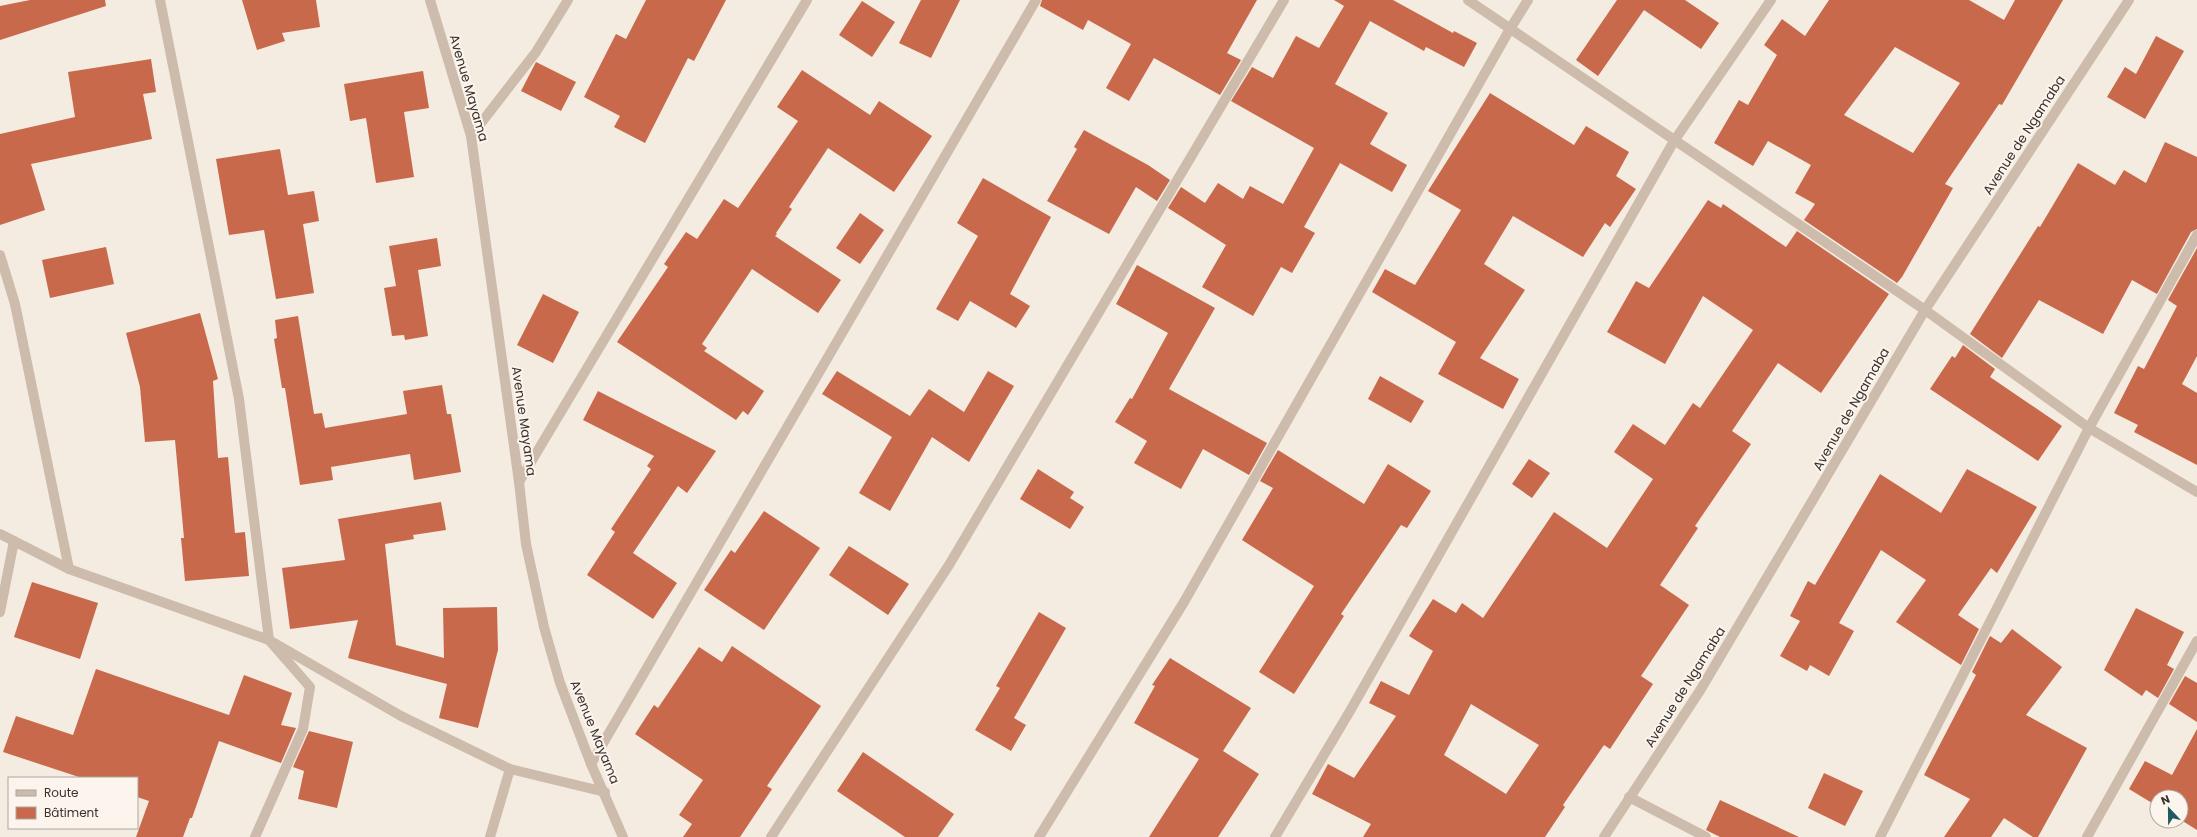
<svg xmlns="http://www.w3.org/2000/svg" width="2197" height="837" font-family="Poppins,sans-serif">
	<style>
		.building { fill: #c8694b; fill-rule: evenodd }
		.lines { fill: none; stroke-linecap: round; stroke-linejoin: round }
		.minor { stroke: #cdbbac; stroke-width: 10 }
		.tertiary { stroke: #cdbbac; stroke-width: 10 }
		.labels { text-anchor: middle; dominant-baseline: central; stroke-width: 4; stroke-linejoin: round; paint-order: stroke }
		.street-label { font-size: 13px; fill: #3b302b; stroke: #fbf5ee }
	</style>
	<rect width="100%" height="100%" fill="#f4ebe1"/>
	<g class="building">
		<polygon points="30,0 105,0 106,6 0,40 0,6"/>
		<polygon points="242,0 316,0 320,27 282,33 285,41 257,50"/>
		<polygon points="646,0 726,0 694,61 688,58 645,143 614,127 620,116 584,97 616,34 626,39"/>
		<polygon points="921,0 960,0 931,58 899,43"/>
		<polygon points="1042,0 1257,0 1227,53 1241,60 1220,95 1154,58 1129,101 1106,88 1131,44 1088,20 1083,30 1040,6"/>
		<polygon points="1334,0 1393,0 1453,33 1454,31 1477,43 1464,67 1426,47 1424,51 1370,21 1335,84 1388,113 1370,144 1407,165 1392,192 1340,163 1304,227 1315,233 1292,273 1281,267 1253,316 1202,287 1226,245 1168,208 1181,187 1205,203 1218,183 1243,199 1250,186 1283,204 1314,148 1231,101 1252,67 1273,78 1296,36 1319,48 1344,6"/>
		<polygon points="1617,0 1685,0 1719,23 1701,49 1644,10 1598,76 1576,60"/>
		<path d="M1829 0H1969L2004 20 2015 0H2063L2002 105 1999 104 1945 184 1953 188 1902 277 1897 283 1804 220 1815 204 1795 193 1811 165 1768 141 1753 166 1714 143 1739 100 1748 105 1777 55 1764 45 1782 19 1805 36ZM1895 47 1960 83 1913 153 1844 115Z"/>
		<polygon points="862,1 895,22 872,57 839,35"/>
		<polygon points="2156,36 2184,51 2145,119 2107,97 2125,67 2136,74"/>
		<polygon points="151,59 156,92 143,94 152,139 31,164 45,210 0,225 0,134 75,117 68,72"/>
		<polygon points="536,62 576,82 561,111 521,91"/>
		<polygon points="802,70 870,115 879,101 932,136 894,192 828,148 789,207 792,209 776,233 777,234 775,236 841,280 818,313 752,269 702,344 707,348 704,351 764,391 748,415 743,411 736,420 617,342 668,267 664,264 686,232 697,239 724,199 738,208 798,121 777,107"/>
		<polygon points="423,71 429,108 404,112 414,177 376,183 366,118 350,121 344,84"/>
		<polygon points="1490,93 1574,145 1586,126 1629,152 1616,176 1636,189 1610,227 1605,223 1583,257 1513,216 1484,264 1525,290 1480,358 1519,379 1503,409 1438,374 1456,342 1372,292 1385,269 1415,285 1461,210 1428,191"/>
		<polygon points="1084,130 1148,165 1170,180 1157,201 1136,187 1109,234 1047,201 1077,149 1074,147"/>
		<polygon points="2165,142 2197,157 2197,229 2191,232 2157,294 2132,280 2103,334 2039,300 2002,358 1970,334 2038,226 2040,227 2078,163 2115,185 2124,170 2146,183"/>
		<polygon points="280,149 288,195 314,191 319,221 303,224 314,293 276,299 264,230 229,235 216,159"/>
		<polygon points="983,178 1051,217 1010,294 1030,306 1016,328 970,301 958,321 936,309 978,236 957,223"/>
		<path d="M1708 200 1721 208 1723 204 1786 247 1797 231 1889 294 1821 393 1778 363 1732 431 1751 444 1695 526 1698 528 1660 585 1689 605 1641 676 1653 684 1610 749 1604 745 1563 805 1565 807 1545 837H1363L1371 824 1312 794 1328 764 1354 778 1396 716 1369 703 1381 681 1409 695 1433 651 1409 636 1433 599 1456 613 1462 603 1483 618 1554 512 1607 548 1653 479 1614 452 1633 424 1665 445 1693 403 1700 408 1753 330 1703 296 1665 364 1607 332 1636 281 1649 288ZM1471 704 1539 745 1506 794 1444 755Z"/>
		<polygon points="860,213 884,230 860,264 836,248"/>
		<polygon points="437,238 441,266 418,270 428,336 405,340 404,335 392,336 384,288 396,286 389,246"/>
		<polygon points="106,247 114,284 50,298 42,260"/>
		<polygon points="2197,248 2197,356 2182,384 2197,393 2197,465 2134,432 2138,425 2114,413 2138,366 2144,369 2177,306 2168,300"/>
		<polygon points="1137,265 1215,308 1169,389 1267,443 1249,475 1203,449 1181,489 1134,463 1147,441 1115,422 1130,398 1132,399 1168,333 1116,304"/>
		<polygon points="543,294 579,312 553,363 517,345"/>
		<polygon points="200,313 218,379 213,381 218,458 228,457 235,533 245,532 249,576 185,581 181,538 184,538 175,440 145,442 140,387 126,333"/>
		<polygon points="298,316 314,414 322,413 325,428 407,414 403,391 442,385 447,414 451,414 461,472 414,480 410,454 331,467 333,480 300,485 285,388 282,388 274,339 277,338 275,320"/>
		<polygon points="1963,345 1995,369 1990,377 2062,426 2038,461 1930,389 1952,356 1955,358"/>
		<polygon points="837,371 910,416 929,389 964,412 988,371 1014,386 969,462 932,437 890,511 859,493 892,437 822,394"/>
		<polygon points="1380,376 1424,401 1411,423 1368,399"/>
		<polygon points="598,391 716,451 687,493 678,486 633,553 677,583 653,619 587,575 615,532 611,529 651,469 647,466 654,456 583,420"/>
		<polygon points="1278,450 1364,504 1388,464 1431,491 1407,528 1401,525 1341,614 1344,616 1294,694 1259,672 1314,586 1242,540 1273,488 1260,481"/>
		<polygon points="1529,459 1550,473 1532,498 1512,484"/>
		<polygon points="1038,469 1074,492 1070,498 1084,507 1070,529 1020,499"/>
		<polygon points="1967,469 2037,507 1997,573 1991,568 1958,615 1979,629 1961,665 1896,622 1926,580 1881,550 1839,623 1854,631 1829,676 1810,665 1807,671 1780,656 1800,621 1790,616 1808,581 1815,585 1880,474 1941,513"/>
		<polygon points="441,502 446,530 413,535 414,539 385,544 396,645 444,658 443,608 497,607 498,650 478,728 439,718 447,684 348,658 358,620 290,629 282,568 345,560 338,519"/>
		<polygon points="764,511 820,548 764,630 704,590 731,550 735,553"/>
		<polygon points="849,546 909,584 888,615 829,575"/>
		<polygon points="32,582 98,603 80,659 14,637"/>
		<polygon points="2136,608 2184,632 2167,665 2174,669 2158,698 2146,690 2142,696 2104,670"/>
		<polygon points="1039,612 1066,628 1014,718 1026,725 1011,751 975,730 1000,688 996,686"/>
		<polygon points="2012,629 2062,667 2026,715 2087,748 2038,837 2033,837 2004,818 1991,837 1944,837 1970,799 1924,775 1976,675 1972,672 1990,636 2001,643"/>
		<polygon points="732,646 821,706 767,786 772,789 740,837 683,837 692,824 679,815 703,780 635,734 654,705 658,708 699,647 722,662"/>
		<polygon points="1170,658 1251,708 1223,751 1259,774 1218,837 1149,837 1199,759 1134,723 1155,686 1152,685"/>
		<polygon points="96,669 229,715 244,675 292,693 281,725 296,728 281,763 219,741 192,818 190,818 183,837 136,837 149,801 137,797 137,778 82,778 3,752 16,716 73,735"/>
		<polygon points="2185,676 2197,683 2197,722 2169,704"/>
		<polygon points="2197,729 2197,830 2181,820 2181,797 2157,797 2157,806 2129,789 2145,761 2172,775"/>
		<polygon points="309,731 353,742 337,808 298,799 304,771 293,767"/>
		<polygon points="863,752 954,814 938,837 905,837 837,791"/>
		<polygon points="1824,773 1863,791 1845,826 1808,808"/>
		<polygon points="1720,800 1799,837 1720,837 1706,830"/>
	</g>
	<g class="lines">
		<g class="minor">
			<polyline points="160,0 239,399 269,640 310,687 303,729 255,837"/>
			<polyline points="430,0 471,136 519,482 526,544 544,627 560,683 591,764 623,837"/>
			<polyline points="1468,0 1925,310 2089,428 2197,492"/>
			<polyline points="471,136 536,52 568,0"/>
			<polyline points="0,255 15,304 69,569"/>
			<polyline points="519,482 807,0"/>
			<polyline points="0,534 69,569 269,640 401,716 510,769 605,792"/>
			<polyline points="0,612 14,541"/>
			<polyline points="591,764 1036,0"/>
			<polyline points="1629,797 1706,837"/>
			<polyline points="490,837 510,769"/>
			<polyline points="771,837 949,565 1284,0"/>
			<polyline points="1039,837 1184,602 1510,29 1528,0"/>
			<polyline points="1275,837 1350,711 1674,141 1771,0"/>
			<polyline points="1880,837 2089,428 2197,235"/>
			<polyline points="2087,837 2197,641"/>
		</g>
		<polyline class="tertiary" points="1604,837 1701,689 1925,310 2129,0"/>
	</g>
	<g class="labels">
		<g class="street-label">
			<text transform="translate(469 88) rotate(74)">Avenue Mayama</text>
			<text transform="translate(2024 135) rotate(-57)">Avenue de Ngamaba</text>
			<text transform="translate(1851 409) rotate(-60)">Avenue de Ngamaba</text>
			<text transform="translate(524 421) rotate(82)">Avenue Mayama</text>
			<text transform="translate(1685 687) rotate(-58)">Avenue de Ngamaba</text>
			<text transform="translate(595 732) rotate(68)">Avenue Mayama</text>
		</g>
	</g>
	<rect x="8" y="777" width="130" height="52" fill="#fbf5ee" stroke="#aea6a0"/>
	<rect x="16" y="790" width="20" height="6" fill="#cdbbac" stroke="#aea6a0"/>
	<text x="44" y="797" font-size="12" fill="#3b302b">Route</text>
	<rect x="16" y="807" width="20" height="12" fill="#c8694b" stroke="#aea6a0"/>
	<text x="44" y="817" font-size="12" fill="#3b302b">Bâtiment</text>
	<g transform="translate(2169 809) rotate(338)"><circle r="19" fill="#fbf5ee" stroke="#aea6a0"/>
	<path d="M0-3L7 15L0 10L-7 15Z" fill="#1f5a5e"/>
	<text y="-6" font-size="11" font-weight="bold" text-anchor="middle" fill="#3b302b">N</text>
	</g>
</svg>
